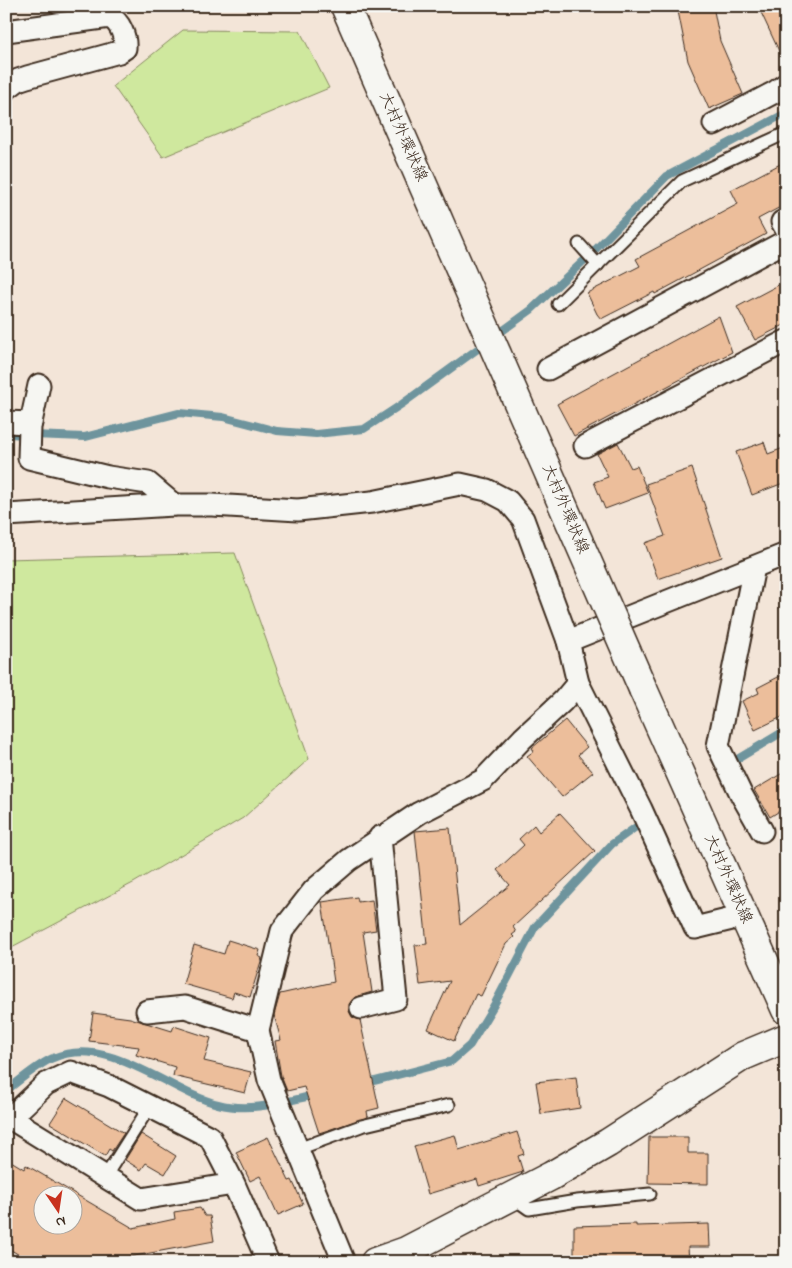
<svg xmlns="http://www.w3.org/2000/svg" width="792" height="1268" font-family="'Indie Flower','Klee One',sans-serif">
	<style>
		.green { fill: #cfe89e; stroke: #85895e }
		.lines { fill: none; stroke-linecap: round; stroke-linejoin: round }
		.stream { stroke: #6e949d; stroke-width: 8 }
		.building { fill: #ecbe9b; stroke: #3b2a1e; fill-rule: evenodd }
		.lane-casing { stroke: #3b2a1e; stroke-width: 15 }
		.street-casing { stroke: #3b2a1e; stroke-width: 25 }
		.secondary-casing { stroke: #3b2a1e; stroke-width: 31 }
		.lane { stroke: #f6f6f2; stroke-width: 11 }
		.street { stroke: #f6f6f2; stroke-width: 21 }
		.secondary { stroke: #f6f6f2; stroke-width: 28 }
		.secondary-bridge-casing { stroke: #3b2a1e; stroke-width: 31; stroke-linecap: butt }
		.secondary-bridge { stroke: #f6f6f2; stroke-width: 28 }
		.labels { text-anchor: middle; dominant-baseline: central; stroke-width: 4.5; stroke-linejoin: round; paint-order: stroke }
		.street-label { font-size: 16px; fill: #3b2a1e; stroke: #f6f6f2 }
	</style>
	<rect width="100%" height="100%" fill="#f3e5d8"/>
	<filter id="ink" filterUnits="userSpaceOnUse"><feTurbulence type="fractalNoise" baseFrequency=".02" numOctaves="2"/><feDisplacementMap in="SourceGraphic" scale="10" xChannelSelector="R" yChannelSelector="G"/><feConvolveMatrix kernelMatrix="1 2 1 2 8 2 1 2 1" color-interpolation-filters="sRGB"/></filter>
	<g filter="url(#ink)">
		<g class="green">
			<polygon points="183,30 300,31 329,88 163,157 113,86"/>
			<polygon points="235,553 309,759 243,818 135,882 6,950 6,559"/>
		</g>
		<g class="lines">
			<g class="stream">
				<polyline points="6,434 85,437 179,413 223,417 277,431 316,434 364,429 402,404 531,310 591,254 667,176 786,113"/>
				<polyline points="729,764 786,730"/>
				<polyline points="363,1084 452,1061 470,1045 494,1005 535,927 612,844 636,827"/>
				<path d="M6 1091C19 1081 38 1064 53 1058 109 1034 167 1091 218 1104 251 1113 283 1102 315 1095"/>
			</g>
		</g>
		<g class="building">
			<polygon points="677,6 713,6 720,41 743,94 709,109 688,61"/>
			<polygon points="758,6 786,6 786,66"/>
			<polygon points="786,161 786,204 758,219 766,234 655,294 654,292 601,319 597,314 587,293 640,266 636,259 738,204 731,190"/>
			<polygon points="786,281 786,324 755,340 737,307"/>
			<polygon points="719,316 732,352 574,436 557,404"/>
			<polygon points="764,442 768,454 786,447 786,482 752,495 736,452"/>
			<polygon points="618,443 631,468 637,466 648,493 605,509 594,482 608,477 597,454"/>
			<polygon points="692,468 722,557 658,579 645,543 665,536 646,484"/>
			<polygon points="786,673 786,715 755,730 742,701 759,693 757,688"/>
			<polygon points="565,720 587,747 578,755 593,772 562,797 527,756 534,751 532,748"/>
			<polygon points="786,771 786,807 770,817 754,790"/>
			<polygon points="560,813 595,851 513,927 516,932 512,935 514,937 506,944 481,996 476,994 454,1041 428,1029 450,981 420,985 415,945 427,944 415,831 450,828 460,925 510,885 497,870 524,845 519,839 534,825 539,832"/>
			<polygon points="357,897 358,902 372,900 376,930 363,932 372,992 355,997 349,1004 349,1011 352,1017 360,1020 379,1108 367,1111 368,1117 319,1133 304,1087 287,1091 281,1076 275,1041 281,1040 274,1015 280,994 334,982 322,902"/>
			<polygon points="228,940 260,950 258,956 262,958 250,997 234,992 232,998 183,984 194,945 224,954"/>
			<polygon points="93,1013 130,1018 172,1031 174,1026 211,1038 204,1061 251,1072 245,1093 173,1076 175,1067 136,1055 139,1047 89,1041"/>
			<polygon points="576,1077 580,1108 541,1114 536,1082"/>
			<polygon points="66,1098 124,1133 112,1151 109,1149 105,1156 50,1123"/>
			<polygon points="517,1132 524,1154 518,1156 523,1172 479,1186 477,1179 428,1194 414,1146 455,1135 459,1150"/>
			<polygon points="141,1134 176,1156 165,1174 146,1163 141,1170 125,1160"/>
			<polygon points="268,1137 289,1181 292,1180 303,1204 278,1215 260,1176 250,1181 236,1152"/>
			<polygon points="649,1137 688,1137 688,1153 708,1153 708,1184 648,1183"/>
			<path d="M6 1158 24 1169 26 1165 133 1228 175 1219 174 1212 200 1208 205 1216H210L214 1241 103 1262H31L6 1247ZM42 1196H72V1226H42Z"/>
			<polygon points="636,1224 636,1226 709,1224 710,1247 688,1247 689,1262 600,1262 600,1257 574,1257 574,1226"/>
		</g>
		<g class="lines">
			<defs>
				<g id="lane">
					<polyline points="579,244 598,265"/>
					<polyline points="558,304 682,181 786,133"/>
					<polyline points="298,1149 361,1126 449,1105"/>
					<polyline points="105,1177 150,1106"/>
					<polyline points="512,1197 529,1209 577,1201 650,1194"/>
				</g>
				<g id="street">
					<path d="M6 31 110 17C120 22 126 37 125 48L119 52 27 77 18 80 6 89"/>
					<polyline points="714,124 775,92 786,84"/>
					<polyline points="786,220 782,222 786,229"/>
					<polyline points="548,369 786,241"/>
					<polyline points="39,385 30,427 29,458 108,477 148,483 174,505"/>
					<polyline points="6,422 31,423"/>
					<polyline points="585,446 786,341"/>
					<polyline points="6,515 174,505 212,505 298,510 372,502 460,484 487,490 508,501 523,519 568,641 578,683 641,809 695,928 744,916"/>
					<polyline points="754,567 718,746 741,794 762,831"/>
					<polyline points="568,641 786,554"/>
					<polyline points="361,1008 396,999 380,837"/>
					<polyline points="147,1011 185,1007 258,1030"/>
					<polyline points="234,1184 210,1137 109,1086 71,1072 46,1084 10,1118 141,1199 234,1184 268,1262"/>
					<polyline points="344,1262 269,1080 258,1030 282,931 314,890 349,860 419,813 483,780 523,738 563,701 578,683"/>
				</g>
				<g id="secondary">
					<polyline points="643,689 786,1010"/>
					<polyline points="375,1262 406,1251 551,1176 608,1143 743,1056 786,1038"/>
				</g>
			</defs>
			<use href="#lane" class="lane-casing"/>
			<use href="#street" class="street-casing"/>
			<use href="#secondary" class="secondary-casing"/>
			<use href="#lane" class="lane"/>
			<use href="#street" class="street"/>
			<use href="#secondary" class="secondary"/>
			<defs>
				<polyline id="secondary-bridge" points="345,6 643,689"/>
			</defs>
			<use href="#secondary-bridge" class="secondary-bridge-casing"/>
			<use href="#secondary-bridge" class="secondary-bridge"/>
		</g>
	</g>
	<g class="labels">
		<g class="street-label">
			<text transform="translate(403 137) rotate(66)">大村外環状線</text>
			<text transform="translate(565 509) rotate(67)">大村外環状線</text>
			<text transform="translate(728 879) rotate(66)">大村外環状線</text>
		</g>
	</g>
	<rect width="792" height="1268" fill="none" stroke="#f6f6f2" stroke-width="25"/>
	<rect x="12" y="12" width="767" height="1243" fill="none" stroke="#3b2a1e" stroke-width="2" filter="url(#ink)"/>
	<g transform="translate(58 1210) rotate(167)"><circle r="24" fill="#f6f6f2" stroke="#aba49d"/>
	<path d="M0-4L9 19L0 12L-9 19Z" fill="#c8321e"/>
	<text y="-8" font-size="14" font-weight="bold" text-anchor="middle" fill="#3b2a1e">N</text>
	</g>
</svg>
